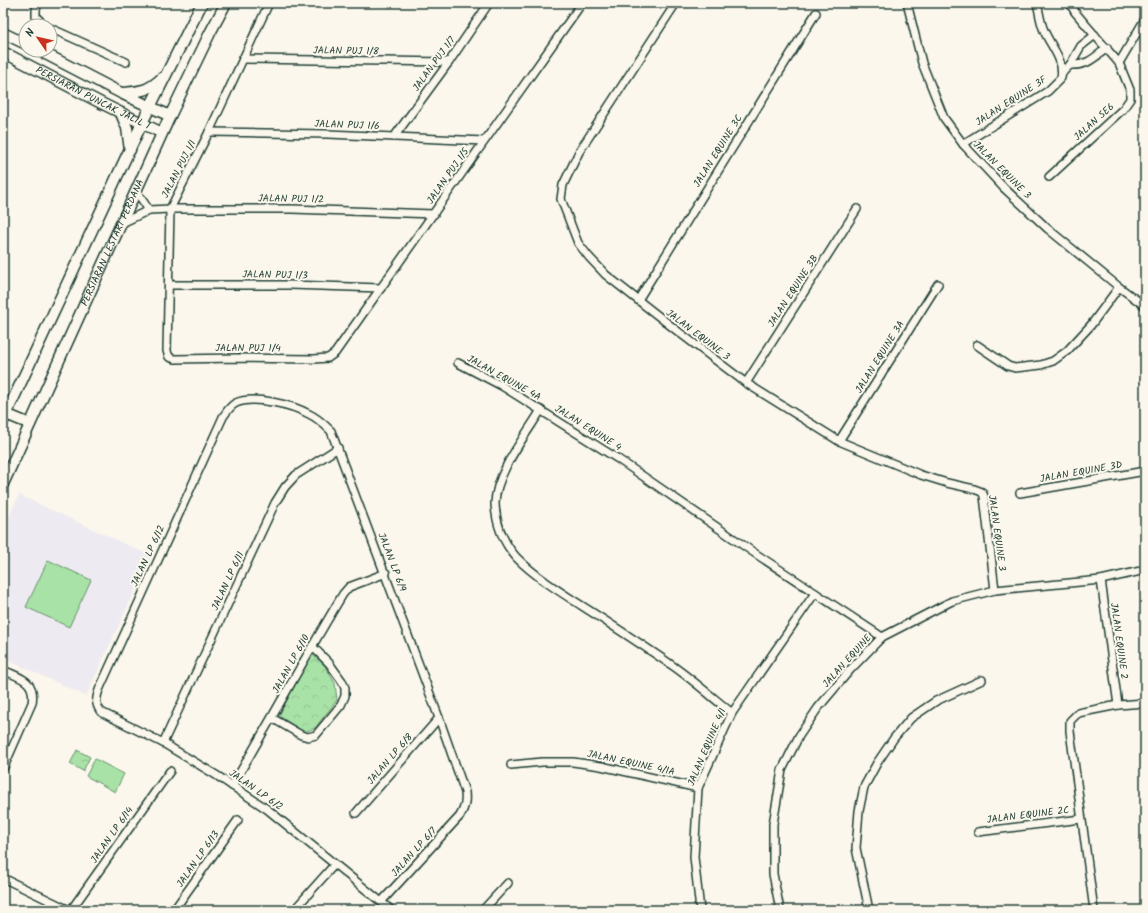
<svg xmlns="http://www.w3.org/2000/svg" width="1148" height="913" font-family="Kalam,sans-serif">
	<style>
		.built { fill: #eeeaf1 }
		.green { fill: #a9e2a6; stroke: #64906d }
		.park { fill: url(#park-crowns); stroke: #64906d }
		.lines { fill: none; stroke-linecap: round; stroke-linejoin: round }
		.minor-casing { stroke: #1f3d34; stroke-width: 10 }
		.secondary-casing { stroke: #1f3d34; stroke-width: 13 }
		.minor { stroke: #fbf7ec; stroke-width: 7 }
		.secondary { stroke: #fbf7ec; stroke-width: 10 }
		.labels { text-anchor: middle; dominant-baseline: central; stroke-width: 4; stroke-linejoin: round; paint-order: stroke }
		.street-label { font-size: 10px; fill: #1f3d34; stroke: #fbf7ec }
	</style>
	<defs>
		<pattern id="park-crowns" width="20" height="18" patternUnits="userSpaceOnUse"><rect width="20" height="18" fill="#a9e2a6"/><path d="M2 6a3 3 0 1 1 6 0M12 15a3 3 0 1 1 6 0" fill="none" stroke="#91c390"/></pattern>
	</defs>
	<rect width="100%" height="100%" fill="#fbf7ec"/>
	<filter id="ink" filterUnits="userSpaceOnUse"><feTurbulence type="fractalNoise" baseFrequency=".025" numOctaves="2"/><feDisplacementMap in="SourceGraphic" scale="8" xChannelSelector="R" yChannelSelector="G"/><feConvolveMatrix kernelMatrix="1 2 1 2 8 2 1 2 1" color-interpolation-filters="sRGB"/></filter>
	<g filter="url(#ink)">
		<polygon class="built" points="19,495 151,556 86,696 3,658 3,530"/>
		<g class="green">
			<polygon points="48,560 91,580 69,627 26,607"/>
			<polygon points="95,759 124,774 115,792 86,776"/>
		</g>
		<g class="park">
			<polygon points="311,653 325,666 335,683 337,700 315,728 304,732 279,716"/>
			<polygon points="77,750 90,757 83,771 70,764"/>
		</g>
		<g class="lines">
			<defs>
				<g id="minor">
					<polyline points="38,3 36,10 36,17 46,26"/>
					<polyline points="269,3 209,132 170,209 167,351 169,357 175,359 238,358 314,359 328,358 335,353 582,3"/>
					<polyline points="676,3 579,152 563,185 561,199 578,243 589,257 606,275 680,333 746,383 839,441 921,475 947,483 974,489 982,492 984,496 995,590"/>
					<polyline points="907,3 922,63 944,118 963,144 1004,188 1048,229 1119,287 1145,306"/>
					<polyline points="50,28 126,62"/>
					<polyline points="243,59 449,62"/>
					<polyline points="1119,63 1145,19"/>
					<path d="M1070 65C1087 66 1094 58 1107 48"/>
					<polyline points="1062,73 1070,65 1081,46 1095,35"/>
					<polyline points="209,132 328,134 484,141"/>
					<polyline points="394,137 449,62 489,3"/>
					<path d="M963 144 1048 91 1061 78C1065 59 1049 45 1043 28 1040 20 1039 11 1037 3"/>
					<polyline points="1049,177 1123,109 1130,99 1130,90 1119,63 1086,25 1075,12 1070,3"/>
					<polyline points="136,191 149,210"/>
					<polyline points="122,223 149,210 170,209 292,209 434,214"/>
					<polyline points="169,285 290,285 381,288"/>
					<polyline points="638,300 816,13"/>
					<polyline points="977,345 1008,366 1015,368 1041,365 1053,361 1067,351 1091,325 1119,287"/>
					<polyline points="458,363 502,386 618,459 756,554 882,637"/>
					<polyline points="746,383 857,209"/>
					<path d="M541 410C526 435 495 474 495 504 496 524 503 542 516 557 538 580 577 602 604 620 627 635 650 650 673 666 693 680 712 697 732 713"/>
					<polyline points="839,441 938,284"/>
					<polyline points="1020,493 1145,471"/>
					<polyline points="1101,580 1118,705"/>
					<path d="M3 670C20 678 36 680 32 703L3 769"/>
					<polyline points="272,718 301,735 308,737 316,735 341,705 345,696 345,688 342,681 329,663 312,646"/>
					<polyline points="163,743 275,503 285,487 296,475 338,448"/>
					<polyline points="511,765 542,762 573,762 601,766 698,788"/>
					<path d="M232 786C270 722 305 657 343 594L349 587 386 573"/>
					<polyline points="356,813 439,718"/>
					<polyline points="978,832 1081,819"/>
					<polyline points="3,878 69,910"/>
					<path d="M382 901 460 816C465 807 466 802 465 792L439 718 331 431C325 425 318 418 309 414 293 405 253 395 236 403 230 406 227 411 223 417L99 690C96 699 95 704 101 712L163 743 216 775 267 809 391 910"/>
					<polyline points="71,910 170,771"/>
					<polyline points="174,910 238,820"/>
					<polyline points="294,910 335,864"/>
					<polyline points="483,910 508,883"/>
					<polyline points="700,910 694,857 698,788 732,713 815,593"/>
					<polyline points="780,910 773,874 773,824 782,770 799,736 818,708 850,670 882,637 952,601 995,590 1101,580 1145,570"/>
					<polyline points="869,910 856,848 859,811 864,787 877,763 894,738 911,718 936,701 982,680"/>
					<polyline points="1094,910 1070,731 1070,721 1078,713 1118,705 1145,703"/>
				</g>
				<g id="secondary">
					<polyline points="3,33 26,44"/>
					<polyline points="38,50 121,93 170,116"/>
					<path id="s1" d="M3 52 103 104 162 133"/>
					<path d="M123 93C142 91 148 91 162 78"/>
					<polyline points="121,113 127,128 130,150"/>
					<polyline points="6,414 30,424"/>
					<polyline points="3,421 142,123 202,3"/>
					<path id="s2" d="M3 484 170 116 210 33 226 3"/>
				</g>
			</defs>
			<use href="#minor" class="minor-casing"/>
			<use href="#secondary" class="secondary-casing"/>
			<use href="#minor" class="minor"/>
			<use href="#secondary" class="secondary"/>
		</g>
	</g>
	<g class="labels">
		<g class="street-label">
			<text transform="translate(346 51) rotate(1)">JALAN PUJ 1/8</text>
			<text transform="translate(434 64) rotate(-54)">JALAN PUJ 1/7</text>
			<text stroke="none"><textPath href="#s1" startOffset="101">PERSIARAN PUNCAK JALIL 1</textPath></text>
			<text transform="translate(1011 101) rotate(-33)">JALAN EQUINE 3F</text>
			<text transform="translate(1094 122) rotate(-42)">JALAN SE6</text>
			<text transform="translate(347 125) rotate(2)">JALAN PUJ 1/6</text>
			<text transform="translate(718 151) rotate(-58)">JALAN EQUINE 3C</text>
			<text transform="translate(179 169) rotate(-63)">JALAN PUJ 1/1</text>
			<text transform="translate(1002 170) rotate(45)">JALAN EQUINE 3</text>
			<text transform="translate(448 176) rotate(-55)">JALAN PUJ 1/5</text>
			<text transform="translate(291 199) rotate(1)">JALAN PUJ 1/2</text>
			<text stroke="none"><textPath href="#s2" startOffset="265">PERSIARAN LESTARI PERDANA</textPath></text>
			<text transform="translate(275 275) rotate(1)">JALAN PUJ 1/3</text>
			<text transform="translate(793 291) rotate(-57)">JALAN EQUINE 3B</text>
			<text transform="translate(698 335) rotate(37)">JALAN EQUINE 3</text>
			<text x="248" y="348">JALAN PUJ 1/4</text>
			<text transform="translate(880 357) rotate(-58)">JALAN EQUINE 3A</text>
			<text transform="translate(504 378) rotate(29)">JALAN EQUINE 4A</text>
			<text transform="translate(588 428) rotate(32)">JALAN EQUINE 4</text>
			<text transform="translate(1081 472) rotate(-10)">JALAN EQUINE 3D</text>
			<text transform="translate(997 533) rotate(82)">JALAN EQUINE 3</text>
			<text transform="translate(148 556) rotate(-65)">JALAN LP 6/12</text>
			<text transform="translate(392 562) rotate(69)">JALAN LP 6/9</text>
			<text transform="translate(228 581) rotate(-65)">JALAN LP 6/11</text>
			<text transform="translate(1119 641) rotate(82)">JALAN EQUINE 2</text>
			<text transform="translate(847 661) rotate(-48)">JALAN EQUINE</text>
			<text transform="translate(291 664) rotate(-61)">JALAN LP 6/10</text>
			<text transform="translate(707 747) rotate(-67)">JALAN EQUINE 4/1</text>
			<text transform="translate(390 759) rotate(-49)">JALAN LP 6/8</text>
			<text transform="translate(631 763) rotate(12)">JALAN EQUINE 4/1A</text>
			<text transform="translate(256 790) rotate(35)">JALAN LP 6/2</text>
			<text transform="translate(1028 815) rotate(-7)">JALAN EQUINE 2C</text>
			<text transform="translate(112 835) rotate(-55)">JALAN LP 6/14</text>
			<text transform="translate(414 852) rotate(-48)">JALAN LP 6/7</text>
			<text transform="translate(198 859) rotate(-55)">JALAN LP 6/13</text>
		</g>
	</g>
	<rect width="1148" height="913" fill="none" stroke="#fbf7ec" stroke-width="16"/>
	<rect x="8" y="8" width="1132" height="897" fill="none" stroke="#1f3d34" stroke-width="1.5" filter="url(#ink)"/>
	<g transform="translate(38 38) rotate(304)"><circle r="19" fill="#fbf7ec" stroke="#a3ada2"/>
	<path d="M0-3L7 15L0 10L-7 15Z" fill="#c8321e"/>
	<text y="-6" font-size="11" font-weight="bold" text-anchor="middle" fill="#1f3d34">N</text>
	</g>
</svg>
